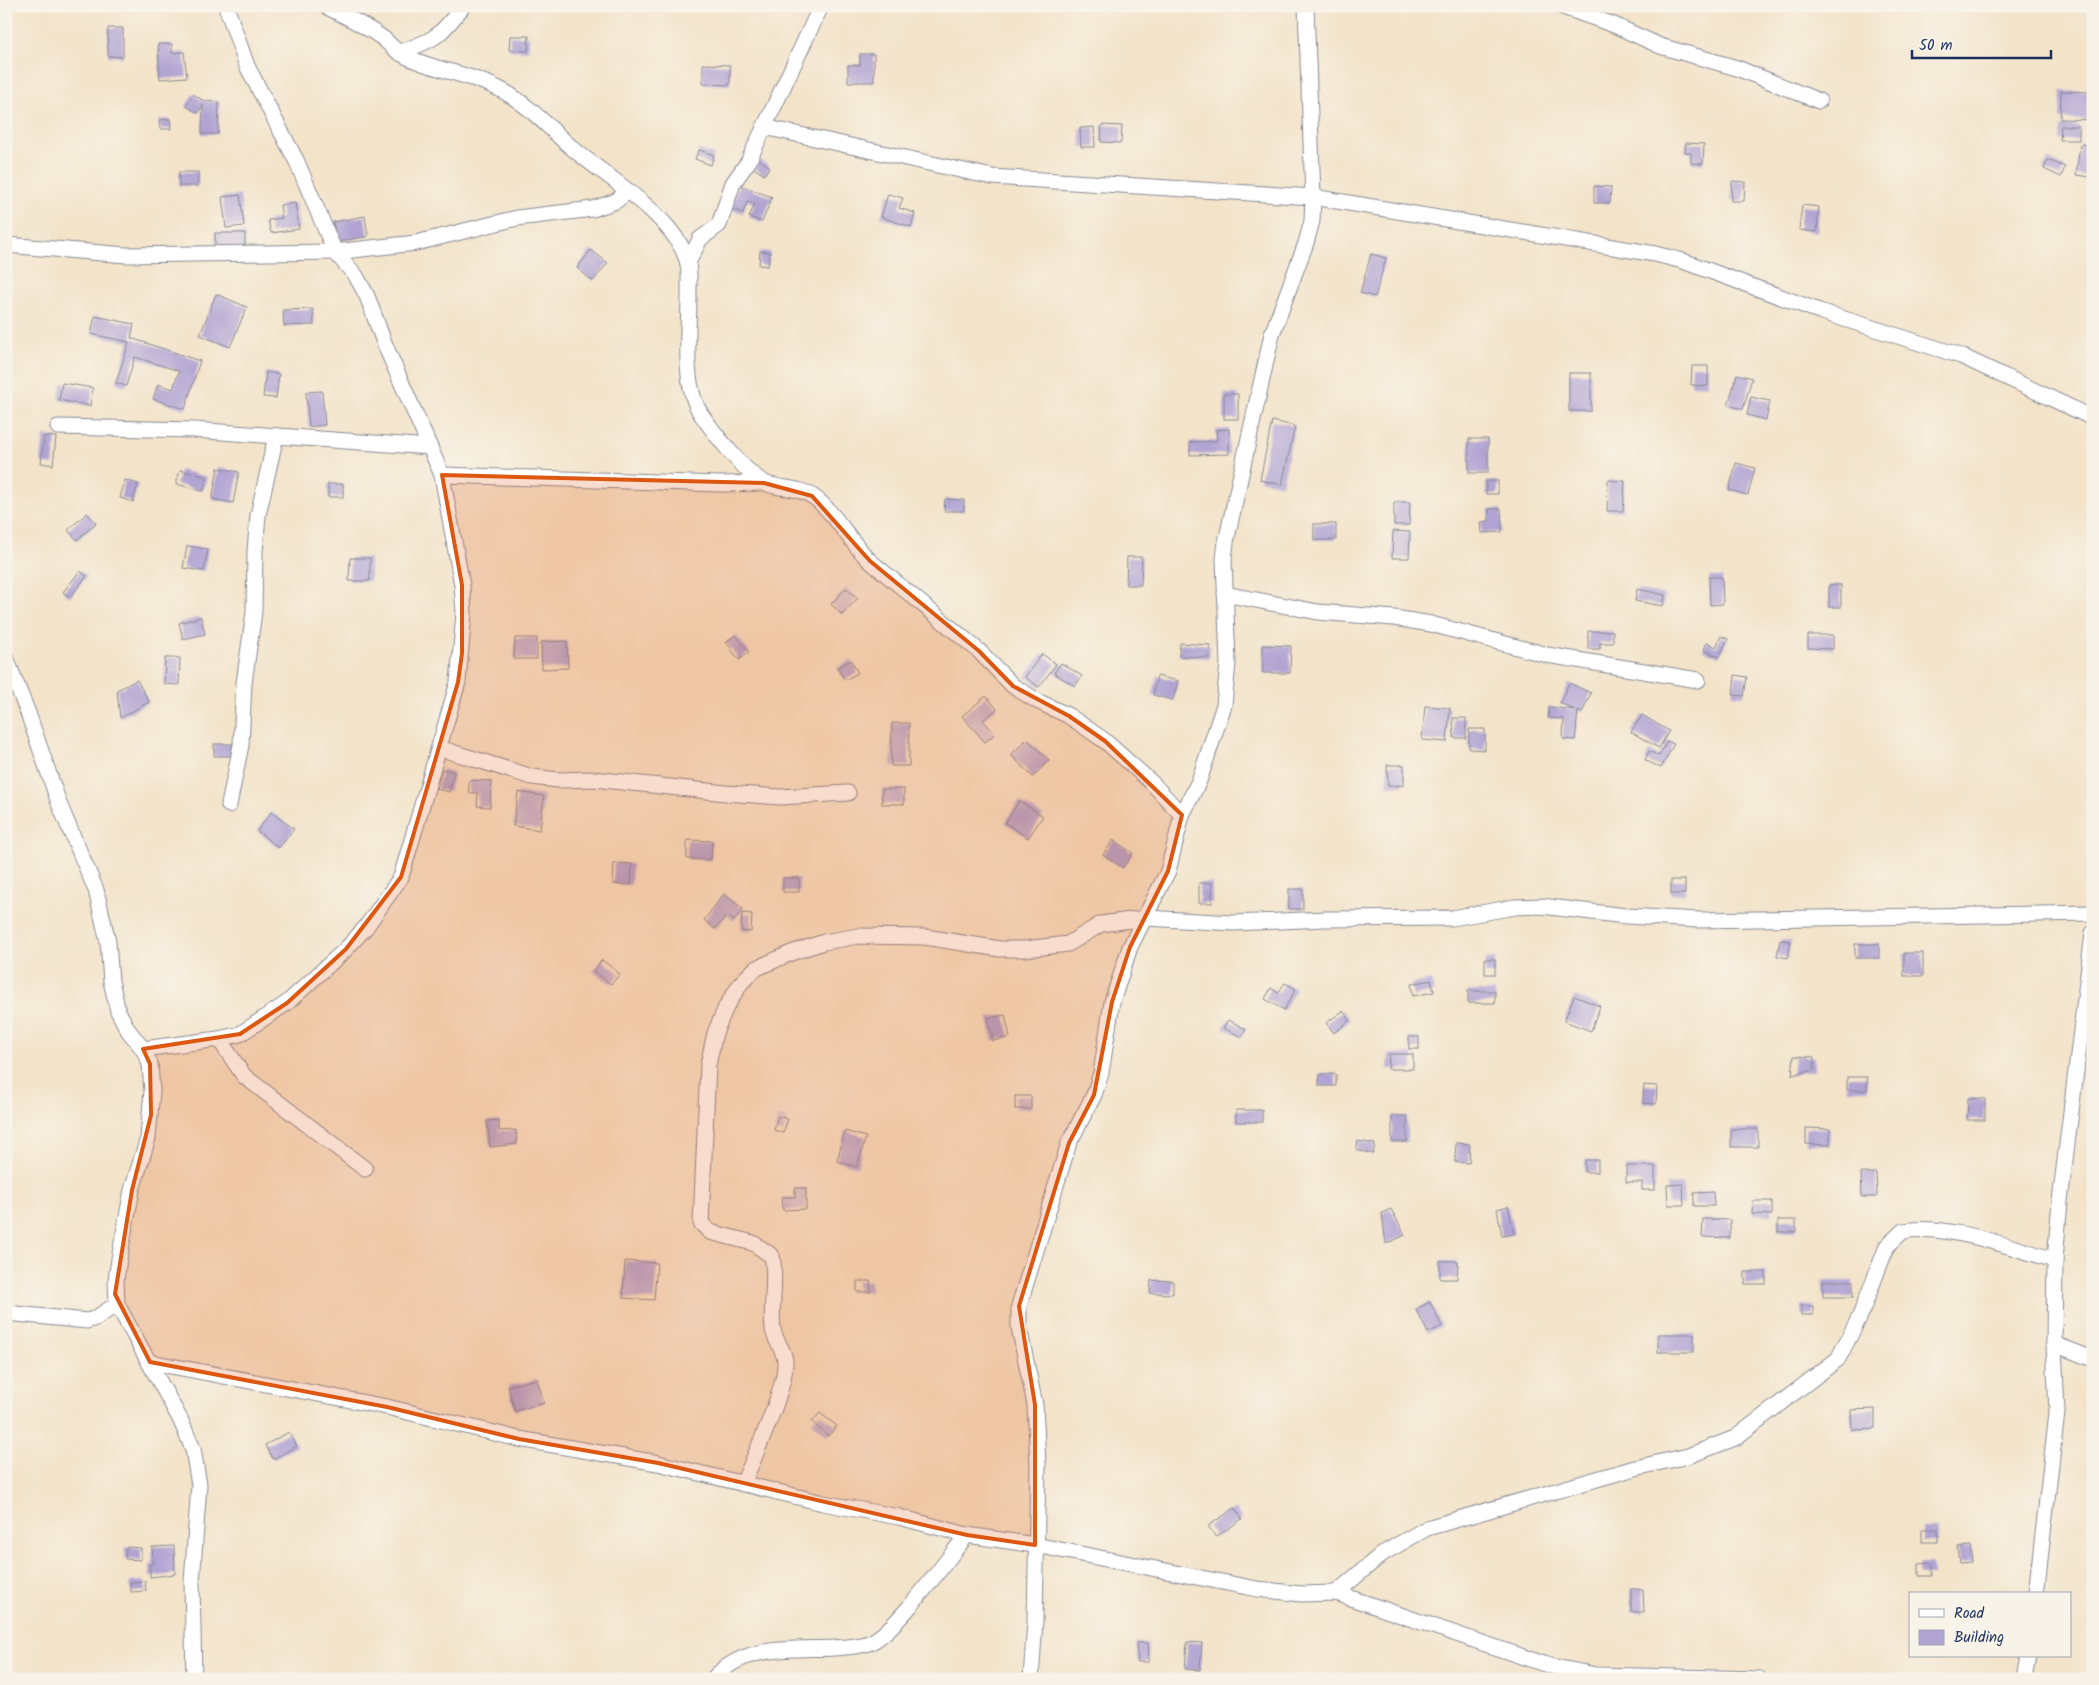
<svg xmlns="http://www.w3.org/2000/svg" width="2099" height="1685" font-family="Kalam,sans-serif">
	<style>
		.building { fill: #b1a4d3 }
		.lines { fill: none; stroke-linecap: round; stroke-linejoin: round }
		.minor-casing { stroke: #878994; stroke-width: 17 }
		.minor { stroke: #fff; stroke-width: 15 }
		.marked { fill: #de5710; fill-opacity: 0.2; stroke: #de5710; stroke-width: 4; stroke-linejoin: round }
	</style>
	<rect width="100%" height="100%" fill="#f7f3e8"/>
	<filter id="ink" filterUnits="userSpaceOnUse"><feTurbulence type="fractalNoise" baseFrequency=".02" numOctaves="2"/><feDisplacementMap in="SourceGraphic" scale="10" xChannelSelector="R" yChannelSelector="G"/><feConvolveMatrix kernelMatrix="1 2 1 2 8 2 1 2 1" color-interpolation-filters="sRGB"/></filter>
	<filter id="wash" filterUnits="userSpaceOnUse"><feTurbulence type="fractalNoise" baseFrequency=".0096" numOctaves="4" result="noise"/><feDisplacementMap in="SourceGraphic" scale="20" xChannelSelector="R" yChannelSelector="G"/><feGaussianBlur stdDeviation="1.12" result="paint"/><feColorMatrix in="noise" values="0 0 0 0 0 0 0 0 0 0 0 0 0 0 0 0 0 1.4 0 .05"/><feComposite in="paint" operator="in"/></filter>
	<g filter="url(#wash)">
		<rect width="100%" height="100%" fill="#f3e3c9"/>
		<g id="blocks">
			<g class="building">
				<polygon points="108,28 123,28 123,57 108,56"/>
				<polygon points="510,36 529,36 528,51 509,50"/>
				<polygon points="158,44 172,44 172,53 184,52 187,77 160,79"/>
				<polygon points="860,54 874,54 874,82 848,82 848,65 860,65"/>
				<polygon points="703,64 730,65 730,85 703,84"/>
				<polygon points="2061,91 2093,92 2093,120 2060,119"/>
				<polygon points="193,94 204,101 219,102 218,134 202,134 203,105 198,113 186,106"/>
				<polygon points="170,119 171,129 160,129 159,120"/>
				<polygon points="1102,125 1122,126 1121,143 1101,142"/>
				<polygon points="2061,126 2079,126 2079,140 2060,140"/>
				<polygon points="1094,127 1095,147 1081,147 1080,128"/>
				<polygon points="1686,143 1704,144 1703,164 1691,163 1691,153 1685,152"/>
				<polygon points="2080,144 2093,145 2091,177 2076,175"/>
				<polygon points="699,150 714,155 711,165 695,159"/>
				<polygon points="756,157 770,167 764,175 750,165"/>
				<polygon points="2048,160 2065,167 2061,177 2044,169"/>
				<rect x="179" y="172" width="19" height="14"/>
				<polygon points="1732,181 1745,182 1744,201 1731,201"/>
				<polygon points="739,185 772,197 762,222 749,217 755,203 747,201 743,213 730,209"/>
				<polygon points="1594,186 1611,187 1610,203 1594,203"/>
				<polygon points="888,194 903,198 899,208 915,213 911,227 881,217"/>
				<polygon points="240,195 244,226 226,228 222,197"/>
				<polygon points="295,203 299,229 271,233 268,220 282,218 280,205"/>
				<polygon points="1802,205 1819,207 1817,232 1799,230"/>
				<polygon points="365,216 368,236 337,242 333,222"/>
				<rect x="215" y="233" width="30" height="16"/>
				<polygon points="591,250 608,263 593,281 577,268"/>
				<polygon points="760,251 770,252 768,266 759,265"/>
				<polygon points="1371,254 1386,258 1375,297 1360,293"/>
				<polygon points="216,294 247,307 230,347 200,335"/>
				<polygon points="313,309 314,325 284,326 283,310"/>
				<polygon points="95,316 134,324 131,338 200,361 185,409 153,399 158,384 173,389 179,371 135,357 126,386 116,383 129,342 91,334"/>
				<polygon points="1692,366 1708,366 1708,386 1691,385"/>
				<polygon points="266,372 279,374 276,398 263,397"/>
				<rect x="1569" y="373" width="22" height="38"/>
				<polygon points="1737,374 1752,378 1743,409 1728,405"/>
				<polygon points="62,383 93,388 90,406 59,400"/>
				<polygon points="322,391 325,425 309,427 306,392"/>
				<rect x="1224" y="394" width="14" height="25"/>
				<polygon points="1751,397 1770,401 1766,420 1747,415"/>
				<polygon points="1272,421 1295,426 1282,485 1260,480"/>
				<polygon points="1229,429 1229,454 1190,455 1190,442 1217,441 1216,430"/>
				<polygon points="44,436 56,437 53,465 41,463"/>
				<rect x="1469" y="439" width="19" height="34"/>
				<polygon points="1736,463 1755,468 1748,495 1729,490"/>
				<polygon points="218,468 239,472 233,503 212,499"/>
				<polygon points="180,470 207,477 203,491 176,484"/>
				<polygon points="125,480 138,484 133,502 120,498"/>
				<polygon points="1608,480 1625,481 1623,511 1607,511"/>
				<rect x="1486" y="481" width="12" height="13"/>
				<rect x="328" y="484" width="15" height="13"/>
				<polygon points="945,499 964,500 964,511 944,511"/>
				<polygon points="1394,502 1410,502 1409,525 1394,525"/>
				<polygon points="1489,509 1501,509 1502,532 1482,533 1481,522 1489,521"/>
				<polygon points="87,513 96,523 77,540 68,530"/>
				<rect x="1314" y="524" width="22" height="16"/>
				<polygon points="1393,531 1410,532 1409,558 1392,558"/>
				<polygon points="187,546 208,549 204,571 183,568"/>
				<polygon points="1127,557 1142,557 1141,585 1126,585"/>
				<polygon points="350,558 370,558 370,581 349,581"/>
				<polygon points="80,571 87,576 70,597 63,592"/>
				<polygon points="1709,577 1722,577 1723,604 1710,605"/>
				<rect x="1829" y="585" width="12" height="22"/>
				<polygon points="846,588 858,598 842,615 831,604"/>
				<polygon points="1637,589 1665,595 1663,606 1635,601"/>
				<polygon points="201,617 205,634 183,639 179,623"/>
				<polygon points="1588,631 1613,631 1613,643 1600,643 1600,649 1588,649"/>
				<polygon points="736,635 749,652 739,660 726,642"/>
				<polygon points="1808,635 1833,635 1833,649 1808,648"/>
				<polygon points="1721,636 1728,639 1719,657 1704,650 1707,642 1716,647"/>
				<polygon points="515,638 537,638 537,659 514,659"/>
				<polygon points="567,641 568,668 542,669 541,642"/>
				<polygon points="1180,643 1210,645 1209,658 1179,656"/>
				<polygon points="1263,645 1291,646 1290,673 1263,673"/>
				<polygon points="1042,654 1056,664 1039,687 1025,677"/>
				<polygon points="165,658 180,658 179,685 164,684"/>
				<polygon points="851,660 858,673 845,680 837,668"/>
				<polygon points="1061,663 1082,676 1075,686 1054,673"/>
				<polygon points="1735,675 1747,677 1744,696 1733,695"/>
				<polygon points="1157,676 1178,681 1173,700 1153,695"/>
				<polygon points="137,680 149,702 120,718 117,690"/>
				<polygon points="1569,683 1591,693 1582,713 1578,711 1575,740 1563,739 1564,719 1548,718 1549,707 1575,710 1560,703"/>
				<polygon points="986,696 997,709 983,720 995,734 985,742 962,716"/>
				<polygon points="1425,706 1450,708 1447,742 1422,740"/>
				<polygon points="1642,715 1669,731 1659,748 1631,732"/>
				<polygon points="1453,718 1466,718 1466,738 1454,738"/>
				<polygon points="892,723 909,723 909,766 891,766"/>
				<polygon points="1469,729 1485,729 1485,750 1469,749"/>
				<polygon points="1027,739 1049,760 1033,777 1011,755"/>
				<polygon points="1667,741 1674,744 1661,768 1645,760 1649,751 1659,756"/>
				<rect x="214" y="744" width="23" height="12"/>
				<polygon points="1387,765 1404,765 1404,785 1388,786"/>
				<polygon points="442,769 454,772 449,792 437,789"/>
				<polygon points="469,780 491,781 490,807 477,806 478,793 469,793"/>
				<rect x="882" y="789" width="22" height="15"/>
				<polygon points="518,792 544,796 540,830 513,826"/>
				<polygon points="1019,801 1043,816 1028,838 1005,823"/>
				<polygon points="271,812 294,829 279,848 257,831"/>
				<polygon points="687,840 712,841 711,860 687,859"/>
				<polygon points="1113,840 1133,853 1123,868 1103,855"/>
				<polygon points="614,863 632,864 631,885 613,884"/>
				<rect x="783" y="878" width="16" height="14"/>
				<rect x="1671" y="880" width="14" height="14"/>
				<rect x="1199" y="883" width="13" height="20"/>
				<rect x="1289" y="889" width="14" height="20"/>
				<polygon points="724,894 743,909 734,921 727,915 715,929 704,920"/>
				<polygon points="742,913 752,914 751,932 741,931"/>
				<polygon points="1780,940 1791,941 1788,958 1777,956"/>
				<rect x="1855" y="944" width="24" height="14"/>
				<rect x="1904" y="953" width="19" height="23"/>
				<rect x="1485" y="959" width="10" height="15"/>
				<polygon points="602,960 620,974 611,984 593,971"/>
				<polygon points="1431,980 1434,992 1413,996 1411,984"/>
				<polygon points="1285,983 1296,989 1284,1010 1265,999 1271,988 1278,993"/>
				<rect x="1468" y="991" width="27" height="12"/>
				<polygon points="1574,996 1600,1006 1591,1031 1564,1021"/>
				<polygon points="1343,1011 1350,1020 1334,1033 1326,1023"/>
				<polygon points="1005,1015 1010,1037 993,1041 988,1018"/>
				<polygon points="1228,1020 1246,1029 1242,1037 1223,1028"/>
				<rect x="1409" y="1037" width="10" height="12"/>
				<polygon points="1389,1054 1413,1054 1413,1069 1388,1069"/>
				<polygon points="1794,1056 1814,1057 1814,1070 1792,1075"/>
				<polygon points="1320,1074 1336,1074 1336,1086 1319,1086"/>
				<rect x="1847" y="1077" width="20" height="13"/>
				<polygon points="1644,1085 1657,1086 1656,1104 1643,1103"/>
				<rect x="1015" y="1096" width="16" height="13"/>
				<polygon points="1968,1098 1985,1099 1985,1120 1967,1120"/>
				<rect x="1236" y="1110" width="26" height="12"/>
				<polygon points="778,1116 788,1119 783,1133 774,1130"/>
				<rect x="1392" y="1116" width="15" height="26"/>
				<polygon points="499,1120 499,1131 516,1130 517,1144 490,1147 487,1121"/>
				<polygon points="1806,1128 1830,1129 1830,1145 1806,1144"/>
				<rect x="1731" y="1129" width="27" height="18"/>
				<polygon points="845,1131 866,1137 857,1167 837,1161"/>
				<polygon points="1358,1141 1375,1144 1373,1154 1356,1150"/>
				<polygon points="1456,1143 1470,1144 1469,1163 1455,1162"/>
				<rect x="1585" y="1160" width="13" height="12"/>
				<polygon points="1626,1166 1655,1166 1655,1190 1642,1190 1642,1182 1626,1182"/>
				<polygon points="1861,1173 1876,1173 1877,1197 1862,1197"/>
				<polygon points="1683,1184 1684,1205 1668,1205 1667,1185"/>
				<polygon points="795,1188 806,1188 806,1209 783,1210 782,1197 795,1197"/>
				<polygon points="1713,1192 1714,1206 1694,1206 1694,1193"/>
				<polygon points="1753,1201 1772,1201 1772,1215 1752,1214"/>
				<polygon points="1508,1206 1514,1234 1502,1236 1497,1209"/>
				<polygon points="1391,1209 1405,1235 1386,1244 1382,1213"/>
				<polygon points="1703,1219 1730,1220 1730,1238 1702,1237"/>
				<rect x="1778" y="1220" width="18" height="12"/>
				<polygon points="625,1261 657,1263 654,1300 623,1298"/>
				<polygon points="1440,1261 1458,1261 1457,1279 1440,1279"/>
				<rect x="1745" y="1272" width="21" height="12"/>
				<polygon points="1151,1280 1173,1281 1173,1294 1150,1293"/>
				<polygon points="857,1281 870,1281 871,1292 857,1292"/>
				<rect x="1823" y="1281" width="30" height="16"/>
				<polygon points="1430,1302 1442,1326 1428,1333 1416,1309"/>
				<rect x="1801" y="1306" width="12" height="9"/>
				<rect x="1658" y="1334" width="36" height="18"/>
				<polygon points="537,1379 544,1403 515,1411 508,1386"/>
				<polygon points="1875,1409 1875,1429 1852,1430 1851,1410"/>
				<polygon points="820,1413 837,1426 828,1436 812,1422"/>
				<polygon points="289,1432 297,1446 273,1459 265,1445"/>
				<polygon points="1235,1508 1242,1519 1216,1537 1208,1526"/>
				<rect x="1922" y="1529" width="16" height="13"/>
				<polygon points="174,1546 175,1574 150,1577 150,1564 153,1564 152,1547"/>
				<polygon points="1970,1546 1972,1562 1960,1563 1958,1547"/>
				<polygon points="126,1547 141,1548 141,1560 125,1559"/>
				<polygon points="1932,1563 1932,1576 1919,1576 1919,1564"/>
				<polygon points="145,1581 146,1591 131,1592 130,1582"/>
				<polygon points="1631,1589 1643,1589 1644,1612 1631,1612"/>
				<polygon points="1187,1642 1202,1643 1200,1670 1185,1669"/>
				<polygon points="1136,1643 1148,1643 1149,1662 1138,1662"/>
			</g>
		</g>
	</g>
	<g filter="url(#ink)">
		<use href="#blocks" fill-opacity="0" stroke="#878994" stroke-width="1"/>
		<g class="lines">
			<defs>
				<g id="minor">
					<path d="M325 6C346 16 366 26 384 39 389 44 394 49 400 53 432 71 471 73 503 91 529 105 549 128 571 147 607 178 672 214 687 260 690 269 689 280 689 289 690 327 680 386 703 417 717 437 743 470 763 482 777 490 798 485 815 498 835 513 850 542 870 561L979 651 1013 686 1039 702 1069 716 1105 741 1151 782 1182 815"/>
					<polyline points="1560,6 1614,25 1660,46 1737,68 1819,101"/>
					<path d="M400 52C435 40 440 36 463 6"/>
					<polyline points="764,127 992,177 1313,197 1655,254 1683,261 1819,311 1961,356 2093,418"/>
					<polyline points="6,245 126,255 335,252 416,243 517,218 593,209 616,201 627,192"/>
					<polyline points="688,263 700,239 719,225 733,183 748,162 821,6"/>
					<polyline points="58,427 194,430 430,447"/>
					<polyline points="442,475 721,484 764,483"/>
					<polyline points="1225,594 1318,612 1394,618 1431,624 1547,655 1698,680"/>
					<polyline points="6,658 28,713 60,806 96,890 108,942 111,981 118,1011 128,1030 143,1049 150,1064 152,1091 148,1138 132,1190 119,1259 116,1280 117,1304 180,1419 193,1449 199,1485 192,1582 194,1679"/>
					<polyline points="439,748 532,777 558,780 594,779 726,793 780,797 848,793"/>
					<polyline points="229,805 241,745 244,683 254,612 255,551 258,515 276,436"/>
					<polyline points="219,1039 244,1076 365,1169"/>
					<polyline points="143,1049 219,1039 240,1034 287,1003 346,949 366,927 401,877 458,682 464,613 462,585 442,475 385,345 367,296 356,276 335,252 297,162 247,66 226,6"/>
					<polyline points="6,1313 87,1321 96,1318 117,1304"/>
					<polyline points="2054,1344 2093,1359"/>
					<polyline points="150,1362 387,1407 519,1439 658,1463 823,1503 899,1517 967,1535 1035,1545 1257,1589 1301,1594 1336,1593 1550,1666 1596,1675 1759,1679"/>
					<path d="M743 1484C754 1456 787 1388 785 1361 784 1348 774 1340 773 1329 770 1304 777 1281 772 1256L753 1243 710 1232 701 1223 708 1065 715 1033 726 1007 741 983 755 969 791 953 824 942 858 936 925 937 1000 949H1025L1068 944 1101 924 1146 918 1233 923 1325 919 1452 918 1515 907 1541 906 1626 916 1699 920 2093 913"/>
					<path d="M1336 1593 1382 1554 1427 1528 1635 1468 1688 1456 1735 1438 1838 1359 1860 1316 1887 1246 1903 1231C1947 1223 2012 1248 2055 1260"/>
					<polyline points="2036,1594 2057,1413 2054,1344 2055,1260 2060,1201 2093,933"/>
					<path d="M713 1679C744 1644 791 1650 834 1648 846 1647 860 1647 871 1642 895 1632 948 1558 967 1535"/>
					<polyline points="1031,1679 1035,1621 1038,1464 1035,1405 1019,1327 1019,1306 1069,1143 1094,1095 1101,1073 1112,1002 1130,947 1168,871 1182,815 1199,781 1224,705 1228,663 1224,559 1226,542 1272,334 1306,243 1312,221 1313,197 1306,6"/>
					<polyline points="2024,1679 2028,1656"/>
				</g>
			</defs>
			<use href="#minor" class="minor-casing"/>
			<use href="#minor" class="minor"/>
		</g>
	</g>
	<path class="marked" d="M442 475 764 483 812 496 870 561 979 651 1013 686 1069 716 1105 741 1182 815 1168 871 1130 947 1112 1002 1094 1095 1069 1143 1019 1306 1035 1405V1545L967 1535 658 1463 519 1439 387 1407 150 1362 115 1294 132 1190 151 1115 150 1064 143 1049 240 1034 287 1003 346 949 401 877 458 682 462 653V585Z"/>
	<rect width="2099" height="1685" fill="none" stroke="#f7f3e8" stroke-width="25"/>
	<rect x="1909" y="1592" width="162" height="65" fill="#f7f3e8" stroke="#9fa5b1"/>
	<rect x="1919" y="1609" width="25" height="8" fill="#ffffff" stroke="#9fa5b1"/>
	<text x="1954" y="1618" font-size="15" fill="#1b2f5e">Road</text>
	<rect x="1919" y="1630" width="25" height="15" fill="#b1a4d3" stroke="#9fa5b1"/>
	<text x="1954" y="1642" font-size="15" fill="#1b2f5e">Building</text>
	<path d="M1912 50v8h139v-8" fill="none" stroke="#1b2f5e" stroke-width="2.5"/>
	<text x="1919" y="50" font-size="15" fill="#1b2f5e" stroke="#f7f3e8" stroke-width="4" paint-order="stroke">50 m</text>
</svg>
